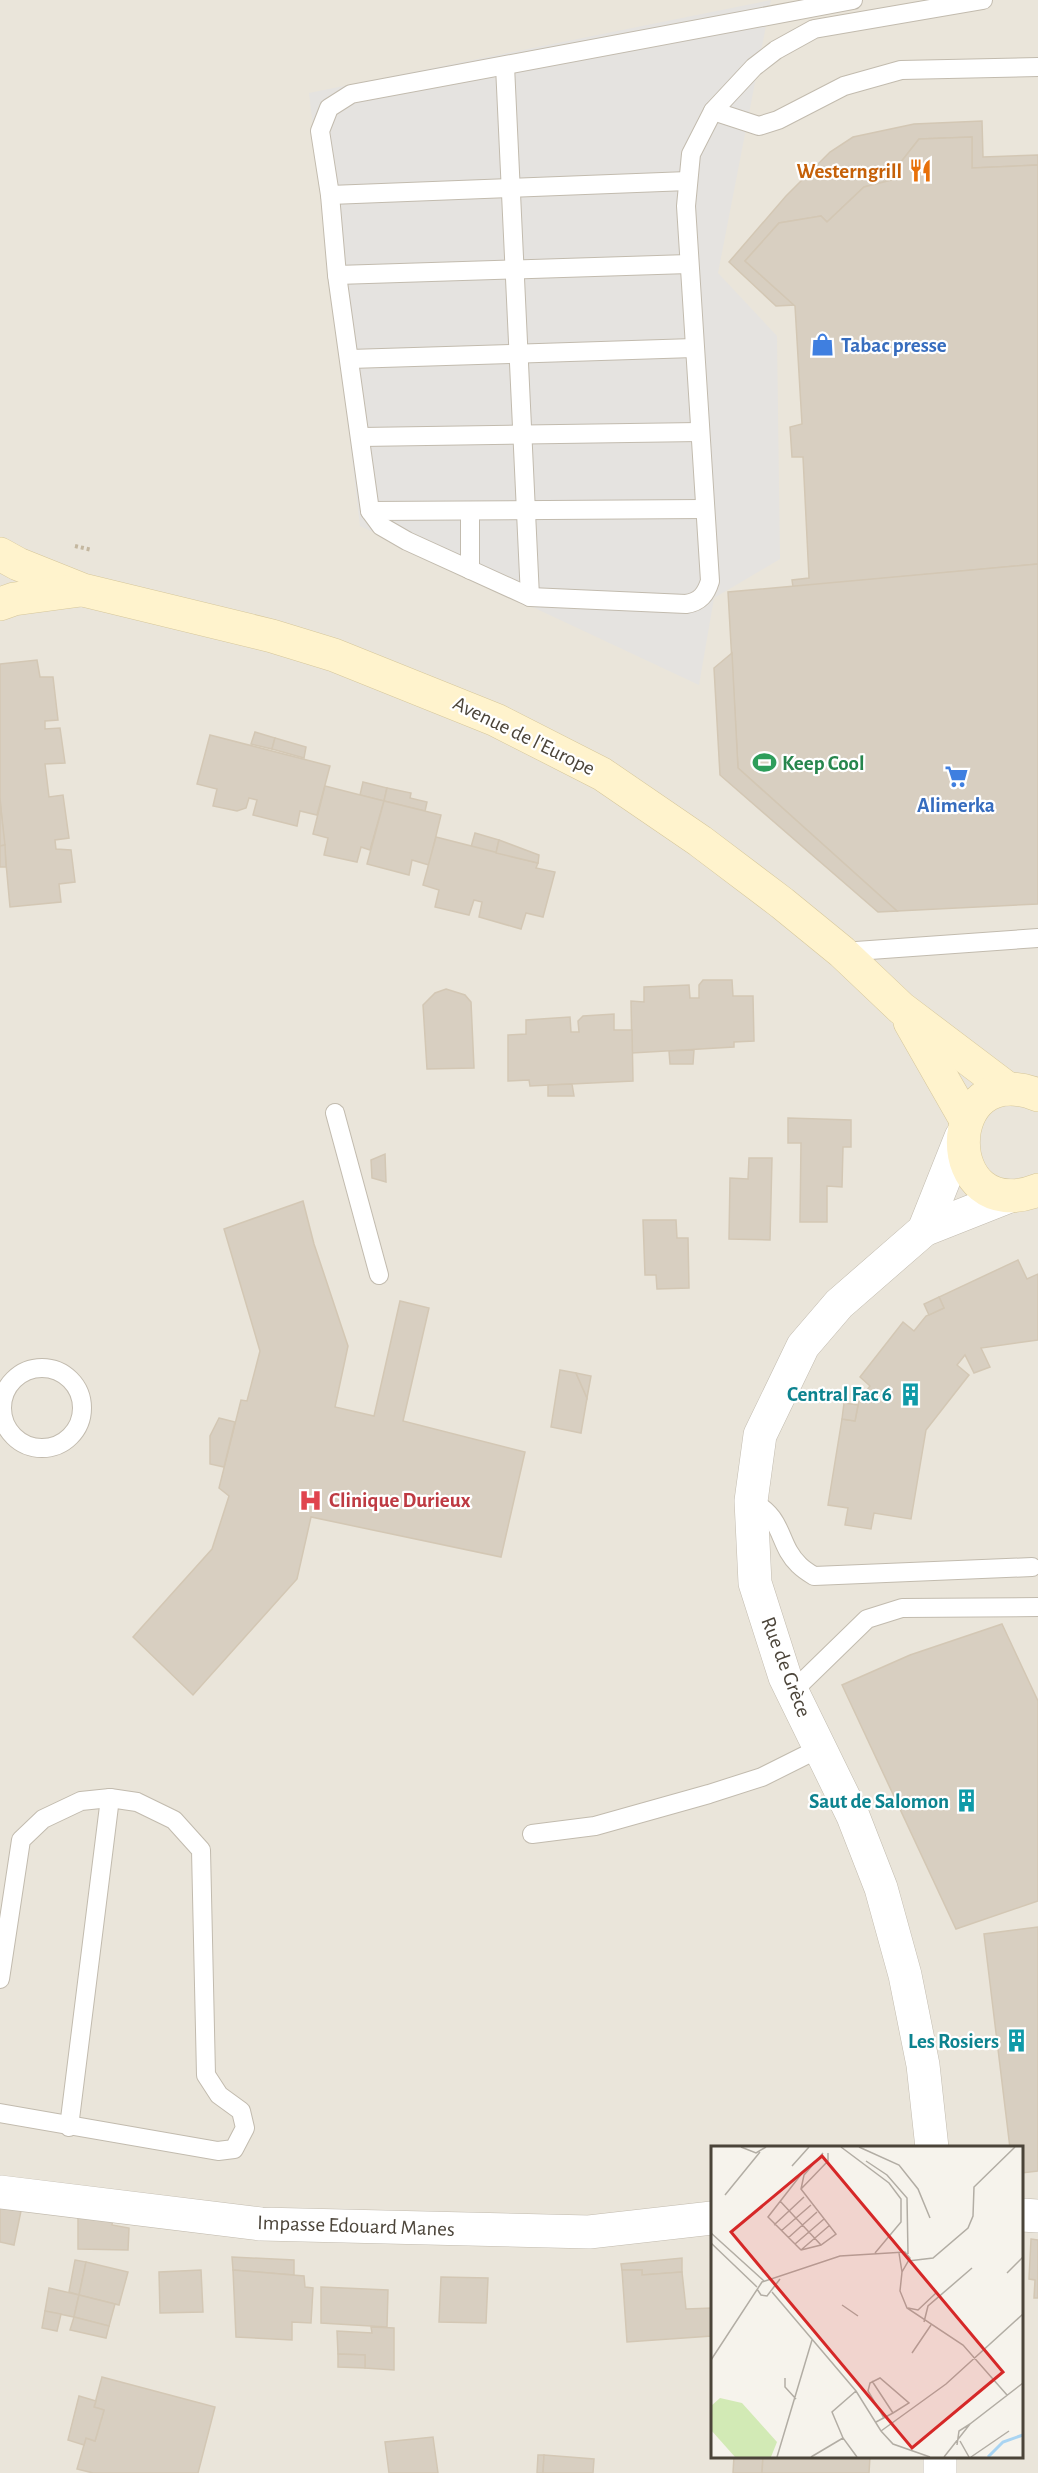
<svg xmlns="http://www.w3.org/2000/svg" width="1038" height="2473" font-family="'Alegreya Sans',sans-serif">
	<style>
		.residential { fill: #eae5da; fill-rule: evenodd }
		.parking { fill: #e5e3e0 }
		.building { fill: #d8cfc1; stroke: #d3c7b4; stroke-width: 1.5 }
		.lines { fill: none; stroke-linecap: round; stroke-linejoin: round }
		.lane-casing { stroke: #c2bbae; stroke-width: 20 }
		.street-casing { stroke: #c2bbae; stroke-width: 34 }
		.secondary-casing { stroke: #d6c79b; stroke-width: 34 }
		.path { stroke: #c4b79f; stroke-width: 4; stroke-dasharray: 3 3; stroke-linecap: butt }
		.lane { stroke: #fff; stroke-width: 18 }
		.street { stroke: #fff; stroke-width: 33 }
		.secondary { stroke: #fff3cd; stroke-width: 33 }
		.labels { text-anchor: middle; dominant-baseline: central; stroke-width: 4.5; stroke-linejoin: round; paint-order: stroke }
		.food-label { font-size: 21px; font-weight: bold; fill: #c56008; stroke: #fff; text-anchor: end }
		.shop-label { font-size: 21px; font-weight: bold; fill: #366cbe; stroke: #fff; text-anchor: start }
		.street-label { font-size: 21px; fill: #4b4439; stroke: #fff }
		.leisure-label { font-size: 21px; font-weight: bold; fill: #27864d; stroke: #fff; text-anchor: start }
		.culture-label { font-size: 21px; font-weight: bold; fill: #0d838f; stroke: #fff; text-anchor: end }
		.health-label { font-size: 21px; font-weight: bold; fill: #be3a42; stroke: #fff; text-anchor: start }
		.inset-river { fill: none; stroke: #a9d4f2; stroke-width: 3 }
		.inset-road { fill: none; stroke: #b2ada4; stroke-width: 1.5 }
		.view { fill: #d62828; fill-opacity: 0.15; stroke: #d62828; stroke-width: 3 }
		.inset-edge { fill: none; stroke: #4b4439; stroke-width: 3 }
	</style>
	<rect width="100%" height="100%" fill="#f6f3ec"/>
	<path class="residential" d="M0 0H1038V2473H0ZM712 2148H1022V2456H712Z"/>
	<polygon class="parking" points="771,0 718,273 777,336 780,559 714,598 699,685 360,526 309,93"/>
	<g class="building">
		<polygon points="982,121 983,157 1038,155 1038,165 972,168 972,137 919,139 897,167 896,179 864,187 827,222 821,216 779,223 745,261 794,305 776,306 729,262 786,196 830,152 853,137 914,124"/>
		<polygon points="972,137 972,168 1038,165 1038,564 793,587 792,580 809,578 803,457 792,457 790,427 802,424 795,306 745,261 779,223 821,216 827,222 864,187 896,179 897,167 919,139"/>
		<polygon points="1038,564 1038,904 897,911 738,768 728,592"/>
		<polygon points="732,653 738,768 897,911 878,912 720,775 714,668"/>
		<polygon points="37,660 40,677 53,677 58,720 45,721 45,729 60,728 65,763 45,764 49,797 63,795 69,838 55,840 56,849 71,850 75,882 59,884 61,902 10,907 0,798 0,664"/>
		<polygon points="255,732 275,738 272,749 251,744"/>
		<polygon points="210,735 330,766 317,815 300,811 297,826 253,815 257,800 249,798 246,808 237,811 213,806 217,789 197,784"/>
		<polygon points="275,738 306,747 304,758 272,749"/>
		<polygon points="363,782 387,788 384,801 360,795"/>
		<polygon points="325,786 384,801 370,850 361,847 357,862 324,855 328,838 313,834"/>
		<polygon points="387,788 411,793 410,798 427,802 425,811 384,801"/>
		<polygon points="0,801 5,845 0,846"/>
		<polygon points="384,801 441,815 429,865 412,860 409,875 367,864"/>
		<polygon points="475,833 499,840 496,853 471,847"/>
		<polygon points="436,837 538,863 536,868 555,872 543,917 526,913 521,929 479,917 482,902 474,900 469,915 435,907 439,890 423,885"/>
		<polygon points="499,840 539,855 538,863 496,853"/>
		<polygon points="5,845 6,867 0,867 0,846"/>
		<polygon points="703,980 732,980 733,996 753,996 754,1041 734,1042 734,1047 632,1053 631,1001 644,1002 644,987 689,985 690,998 699,998 699,985"/>
		<polygon points="446,989 465,995 471,1002 474,1068 427,1069 423,1005 435,993"/>
		<polygon points="614,1014 614,1030 632,1030 633,1081 530,1086 529,1080 508,1081 508,1035 526,1034 526,1020 570,1017 571,1032 579,1032 578,1021 583,1016"/>
		<polygon points="694,1050 693,1064 670,1064 669,1051"/>
		<polygon points="572,1084 574,1096 548,1096 548,1085"/>
		<polygon points="788,1118 851,1120 851,1147 843,1147 842,1187 827,1186 827,1222 800,1222 801,1143 788,1143"/>
		<polygon points="385,1154 386,1182 372,1178 371,1160"/>
		<polygon points="749,1158 772,1158 770,1240 729,1239 730,1178 748,1179"/>
		<polygon points="303,1201 314,1244 348,1346 335,1407 374,1416 400,1301 429,1308 403,1421 525,1452 501,1557 311,1517 297,1579 193,1695 133,1637 212,1549 229,1496 219,1488 241,1400 247,1401 260,1351 224,1229"/>
		<polygon points="643,1220 676,1220 677,1238 688,1238 689,1288 657,1289 656,1275 645,1275"/>
		<polygon points="1018,1260 1027,1279 1038,1274 1038,1340 981,1348 990,1367 974,1373 965,1355 957,1365 969,1375 926,1430 911,1519 874,1513 871,1529 845,1525 848,1508 828,1505 842,1419 855,1421 859,1401 870,1386 860,1377 903,1322 914,1331 926,1316 944,1308 939,1297"/>
		<polygon points="939,1297 944,1308 929,1315 924,1304"/>
		<polygon points="560,1370 576,1373 587,1398 581,1433 551,1427"/>
		<polygon points="576,1373 591,1376 587,1398"/>
		<polygon points="844,1403 858,1405 855,1421 842,1419"/>
		<polygon points="219,1418 235,1422 224,1467 210,1464 210,1436"/>
		<polygon points="1002,1624 1038,1701 1038,1901 956,1929 842,1685 910,1655"/>
		<polygon points="1038,1927 1038,2171 1022,2173 1022,2148 1010,2148 984,1934"/>
		<polygon points="0,2200 22,2206 14,2245 0,2242"/>
		<polygon points="78,2218 113,2218 112,2225 129,2228 128,2250 78,2249"/>
		<polygon points="1031,2239 1038,2240 1038,2298 1034,2298 1035,2280 1029,2279"/>
		<polygon points="232,2257 294,2260 294,2275 233,2270"/>
		<polygon points="682,2258 682,2272 642,2275 642,2270 622,2270 621,2264"/>
		<polygon points="75,2260 86,2262 79,2295 69,2292"/>
		<polygon points="86,2262 128,2272 119,2305 79,2295"/>
		<polygon points="201,2270 203,2312 160,2313 159,2272"/>
		<polygon points="233,2270 304,2276 305,2287 313,2288 311,2323 292,2322 292,2340 236,2337"/>
		<polygon points="622,2270 642,2270 642,2275 682,2272 686,2309 712,2308 712,2336 627,2342"/>
		<polygon points="441,2277 488,2278 486,2323 439,2322"/>
		<polygon points="321,2287 388,2290 387,2327 321,2323"/>
		<polygon points="49,2288 79,2295 74,2317 45,2311"/>
		<polygon points="79,2295 115,2304 109,2326 74,2317"/>
		<polygon points="45,2311 61,2314 57,2331 42,2328"/>
		<polygon points="74,2317 109,2326 106,2338 70,2330"/>
		<polygon points="371,2327 394,2328 394,2370 365,2368 365,2355 338,2354 337,2331 372,2333"/>
		<polygon points="338,2354 365,2355 365,2368 338,2367"/>
		<polygon points="102,2377 215,2407 198,2473 93,2473 77,2469 86,2438 95,2441 104,2410 94,2407"/>
		<polygon points="79,2396 96,2401 94,2407 104,2410 95,2441 86,2438 84,2445 68,2440"/>
		<polygon points="433,2437 438,2473 389,2473 385,2442"/>
		<polygon points="538,2455 544,2455 543,2473 537,2473"/>
		<polygon points="544,2455 594,2459 593,2473 543,2473"/>
		<polygon points="734,2456 763,2456 762,2473 733,2473"/>
		<polygon points="763,2456 870,2456 869,2473 762,2473"/>
	</g>
	<g class="lines">
		<defs>
			<g id="lane">
				<path d="M853 0 351 94 329 108 320 131 330 195 337 275 370 511 381 526 407 541 530 597 686 604C700 602 706 594 710 581L686 206 691 154 713 111 754 67 776 50 814 29 983 0"/>
				<polyline points="505,66 530,597"/>
				<polyline points="713,111 759,126 778,120 844,86 901,70 1038,67"/>
				<polyline points="330,195 688,181"/>
				<polyline points="337,275 689,264"/>
				<polyline points="350,359 694,348"/>
				<polyline points="361,437 699,432"/>
				<polyline points="370,511 704,509"/>
				<polyline points="470,511 470,570"/>
				<polyline points="842,952 1038,938"/>
				<polyline points="335,1113 379,1275"/>
				<circle cx="42" cy="1408" r="40"/>
				<path d="M751 1501C785 1518 777 1544 799 1565 803 1569 809 1573 814 1576L1032 1567"/>
				<polyline points="792,1692 867,1619 902,1608 1038,1607"/>
				<polyline points="532,1834 595,1826 709,1794 762,1777 820,1748"/>
				<polyline points="0,1979 21,1840 43,1819 81,1801 110,1798 137,1802 174,1820 201,1850 206,2075 219,2095 241,2111 245,2128 234,2149 218,2151 0,2113"/>
				<polyline points="69,2127 110,1798"/>
			</g>
			<g id="street">
				<polyline points="924,1230 961,1137"/>
				<polyline points="932,2148 923,2065 905,1975 881,1888 853,1816 785,1677 755,1583 751,1501 760,1435 803,1346 839,1304 924,1230 1010,1196"/>
				<polyline points="0,2192 261,2224 589,2232 712,2218"/>
				<polyline points="1022,2215 1038,2216"/>
				<polyline points="940,2473 940,2456"/>
			</g>
			<g id="secondary">
				<polyline points="0,554 18,564 83,590 272,636 334,655 496,720 602,774 700,841 782,903 842,952 901,1008 1008,1089"/>
				<polyline points="0,604 14,599 81,590"/>
				<polyline points="910,1022 966,1120"/>
				<path d="M1038 1095C939 1055 938 1229 1038 1190"/>
			</g>
		</defs>
		<use href="#lane" class="lane-casing"/>
		<use href="#street" class="street-casing"/>
		<use href="#secondary" class="secondary-casing"/>
		<polyline class="path" points="75,546 92,550"/>
		<use href="#lane" class="lane"/>
		<use href="#street" class="street"/>
		<use href="#secondary" class="secondary"/>
	</g>
	<defs>
		<symbol id="restaurant-bare" viewBox="-9 -9 18 18"><path d="M-5-6h1v4h1v-4h1v4h1v-4h1v5L-1.5 .5V6h-2V.5L-5-1ZM5-6V6H3V1.5H1.5Q1.5-4 5-6Z" fill="#e8710a" stroke="#fff" stroke-width="2.5" paint-order="stroke"/></symbol>
		<symbol id="shop-bare" viewBox="-9 -9 18 18"><path d="M-5-2.5h2.3a2.7 3.5 0 0 1 5.4 0H5L5.5 6h-11ZM-1.5-2.5h3a1.5 2.3 0 0 0-3 0Z" fill="#3f7fe0" stroke="#fff" stroke-width="2.5" paint-order="stroke"/></symbol>
		<symbol id="stadium-bare" viewBox="-9 -9 18 18"><path d="M0-5a6.5 5 0 1 0 0 10a6.5 5 0 1 0 0-10ZM-3.5-1.8h7v3.6h-7Z" fill="#2e9e5b" stroke="#fff" stroke-width="2.5" paint-order="stroke"/></symbol>
		<symbol id="supermarket-bare" viewBox="-9 -9 18 18"><path d="M-6-5.5h2.5l.6 2H6L4.5 2H-2.5L-4.4-4H-6ZM-1.5 3.2a1.3 1.3 0 1 0 .1 0ZM3 3.2a1.3 1.3 0 1 0 .1 0Z" fill="#3f7fe0" stroke="#fff" stroke-width="2.5" paint-order="stroke"/></symbol>
		<symbol id="building-bare" viewBox="-9 -9 18 18"><path d="M-4-6H4V6H1V3H-1V6H-4ZM-2.5-4.3h1.7v1.8h-1.7ZM.8-4.3h1.7v1.8H.8ZM-2.5-1h1.7V.8h-1.7ZM.8-1h1.7V.8H.8Z" fill="#0f9aa8" stroke="#fff" stroke-width="2.5" paint-order="stroke"/></symbol>
		<symbol id="hospital-bare" viewBox="-9 -9 18 18"><path d="M-5-5h3v3.5h4V-5h3V5h-3V1.5h-4V5h-3Z" fill="#e0444e" stroke="#fff" stroke-width="2.5" paint-order="stroke"/></symbol>
	</defs>
	<g fill-rule="evenodd">
		<use href="#restaurant-bare" x="904" y="154" width="33" height="33"/>
		<use href="#shop-bare" x="806" y="328" width="33" height="33"/>
		<use href="#stadium-bare" x="748" y="746" width="33" height="33"/>
		<use href="#supermarket-bare" x="940" y="760" width="33" height="33"/>
		<use href="#building-bare" x="894" y="1378" width="33" height="33"/>
		<use href="#hospital-bare" x="294" y="1484" width="33" height="33"/>
		<use href="#building-bare" x="950" y="1784" width="33" height="33"/>
		<use href="#building-bare" x="1000" y="2024" width="33" height="33"/>
	</g>
	<g class="labels">
		<g class="food-label">
			<text x="902" y="171">Westerngrill</text>
		</g>
		<g class="shop-label">
			<text x="841" y="345">Tabac presse</text>
			<text x="956" y="805" text-anchor="middle">Alimerka</text>
		</g>
		<g class="street-label">
			<text transform="translate(524 736) rotate(26)">Avenue de l'Europe</text>
			<text transform="translate(786 1667) rotate(69)">Rue de Grèce</text>
			<text transform="translate(356 2226) rotate(2)">Impasse Edouard Manes</text>
		</g>
		<g class="leisure-label">
			<text x="782" y="763">Keep Cool</text>
		</g>
		<g class="culture-label">
			<text x="892" y="1394">Central Fac 6</text>
			<text x="949" y="1801">Saut de Salomon</text>
			<text x="999" y="2041">Les Rosiers</text>
		</g>
		<g class="health-label">
			<text x="329" y="1500">Clinique Durieux</text>
		</g>
	</g>
	<g transform="translate(711 2146)">
		<rect width="312" height="312" fill="#f6f3ec"/>
		<path d="M9 252 31 257 66 296 60 311H24L0 284V260Z" fill="#d2eab5"/>
		<path class="inset-river" d="M277 311 292 296 312 289"/>
		<path class="inset-road" d="M30 1 45 7 55 1M130 1 178 37 190 53V76L164 107M148 1 188 19 207 43 219 72M155 15 176 29 196 52 197 108M81 20 98 1M90 43 117 15V7M14 49 49 6M69 55 110 99M63 79 93 51M70 85 100 59M0 87 53 135M77 92 106 66M0 97 46 141M84 98 113 73M90 104 110 99 125 88 90 43 93 29 112 7M90 104 57 71 92 26M90 104 119 79M188 107 191 126M197 115 222 112 257 82 262 70 263 41 304 1M296 127 312 111M46 143 50 149 56 150 69 133M61 146 145 245 170 285 182 298 219 311M131 159 147 170M197 162 207 164 225 147M213 176 217 160 261 122M201 207 220 179M0 214 51 136 129 110 194 106 199 112 191 126 189 145 196 162 252 199 296 249M74 232V241L85 253M161 235 182 267M145 245 121 266 132 292 146 311M165 276 182 267 198 257 169 232 159 237 157 245 173 272M170 285 235 238 312 168M249 295 258 311M246 299 248 285 259 278M66 311 101 194M100 311 132 292M233 311 259 278 312 237M260 311 298 285"/>
		<path class="view" d="M111 10 292 226 201 302 20 86Z"/>
		<rect width="312" height="312" class="inset-edge"/>
	</g>
</svg>
